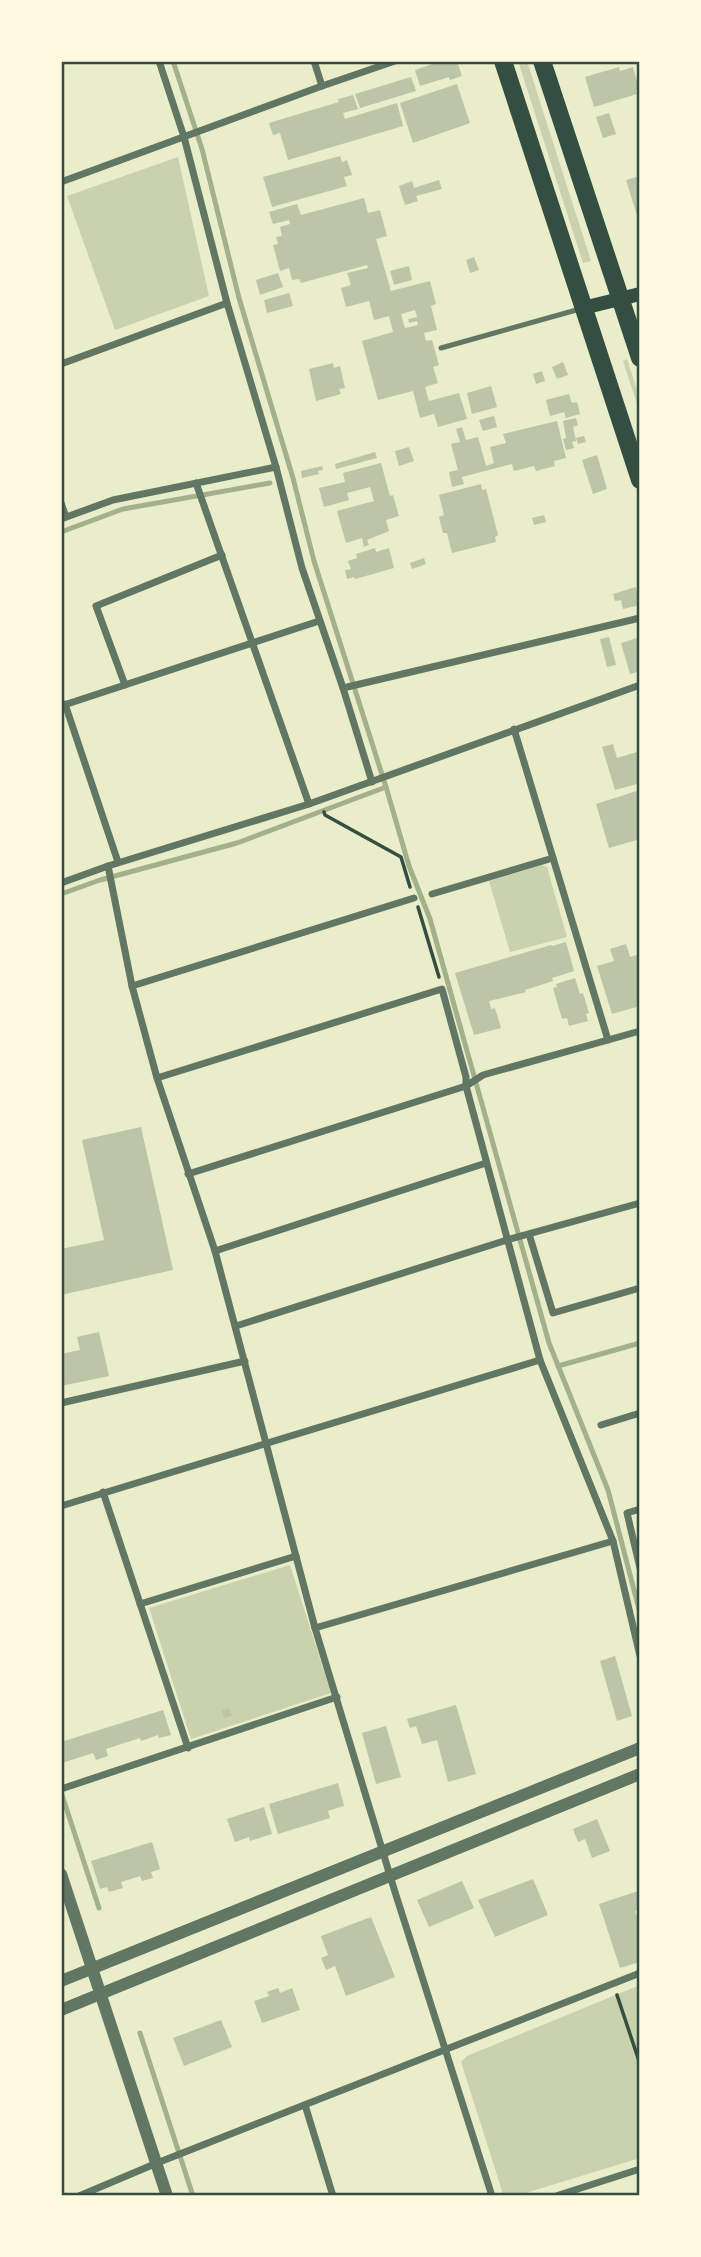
<svg xmlns="http://www.w3.org/2000/svg" width="701" height="2257" font-family="'Fira Sans Condensed',sans-serif">
	<style>
		.green { fill: #cad2ad }
		.lines { fill: none; stroke-linecap: round; stroke-linejoin: round }
		.stream { stroke: #a3b18a; stroke-width: 5 }
		.building { fill: #bcc5a7; fill-rule: evenodd }
		.path { stroke: #344e41; stroke-width: 3.5 }
		.service { stroke: #617663; stroke-width: 5 }
		.minor { stroke: #617663; stroke-width: 7 }
		.tertiary { stroke: #617663; stroke-width: 12 }
		.secondary { stroke: #344e41; stroke-width: 14 }
		.primary { stroke: #344e41; stroke-width: 18 }
		.neatline { fill: none; stroke: #344e41; stroke-width: 2.5 }
	</style>
	<rect width="100%" height="100%" fill="#e9edc9"/>
	<g class="green">
		<polygon points="518,61 527,61 591,261 583,263"/>
		<polygon points="178,157 209,296 115,330 67,196"/>
		<polygon points="627,359 640,399 640,413 623,361"/>
		<polygon points="542,865 547,867 567,937 510,952 489,881"/>
		<polygon points="290,1565 331,1693 191,1739 149,1608"/>
		<polygon points="640,1985 640,2158 516,2196 506,2196 503,2194 461,2062 467,2056"/>
	</g>
	<g class="lines">
		<g class="stream">
			<polyline points="173,61 202,149 239,298 293,478 314,561 386,787 409,866 430,919 549,1343 608,1490 640,1613"/>
			<polyline points="61,532 123,509 270,483"/>
			<polyline points="61,894 100,880 237,843 386,787"/>
			<polyline points="558,1366 640,1343"/>
			<polyline points="61,1792 99,1908"/>
			<polyline points="140,2033 193,2196"/>
		</g>
	</g>
	<g class="building">
		<polygon points="441,61 457,61 462,76 450,80 449,77 420,86 415,70"/>
		<polygon points="619,67 620,71 633,67 639,89 636,90 637,94 594,107 585,77"/>
		<polygon points="411,77 416,91 360,108 355,94"/>
		<polygon points="457,84 470,123 413,143 400,103"/>
		<polygon points="353,95 358,109 343,113 345,119 397,103 403,126 288,160 280,133 273,135 269,123 339,102 338,99"/>
		<polygon points="609,113 616,134 603,138 596,117"/>
		<polygon points="340,156 342,162 347,160 352,175 344,177 347,186 272,207 263,177"/>
		<polygon points="640,176 640,222 639,222 626,180"/>
		<polygon points="439,180 442,189 416,196 418,201 405,205 399,186 412,181 414,188"/>
		<path d="M364 198 368 213 380 210 387 236 376 239 391 291 430 281 436 304 431 306 437 330 424 333 426 341 432 340 439 365 433 367 438 383 425 387 429 401 459 393 467 419 438 427 434 414 420 418 413 391 378 400 362 341 393 332 389 316 374 320 369 301 346 307 341 288 351 285 347 273 368 268 367 265 301 283 299 279 292 280 289 268 280 271 273 245 278 244 276 237 282 236 280 227 290 224 289 220 273 224 269 212 297 204 301 215ZM415 310 417 317 408 319 409 323 417 321 418 325 405 328 401 314Z"/>
		<polygon points="474,257 479,270 470,273 466,260"/>
		<polygon points="409,266 412,280 394,285 390,271"/>
		<polygon points="278,273 283,287 260,295 256,280"/>
		<polygon points="289,293 293,306 267,313 264,300"/>
		<polygon points="563,362 568,375 557,379 552,367"/>
		<polygon points="333,363 334,368 340,366 345,388 339,389 341,394 316,401 309,369"/>
		<polygon points="542,371 545,381 536,384 533,374"/>
		<polygon points="491,386 497,407 472,414 467,393"/>
		<polygon points="569,394 572,403 577,402 580,414 566,418 564,412 550,416 546,400"/>
		<polygon points="494,416 497,427 483,431 479,420"/>
		<polygon points="576,418 578,425 573,427 576,441 572,442 574,448 566,450 563,439 566,438 563,421"/>
		<polygon points="557,421 566,458 554,461 555,466 536,471 534,466 514,471 512,464 462,477 464,484 452,487 449,472 458,470 451,444 460,442 456,429 462,427 466,440 478,437 486,466 494,463 490,447 506,443 503,434"/>
		<polygon points="584,436 586,442 578,444 576,438"/>
		<polygon points="409,447 414,461 399,466 395,451"/>
		<polygon points="375,452 377,458 336,469 335,464"/>
		<polygon points="597,455 607,489 593,494 582,460"/>
		<polygon points="381,463 390,496 393,495 399,516 386,520 389,531 367,540 369,545 364,547 362,538 346,543 337,511 374,501 370,487 347,493 349,500 324,507 319,488 345,482 343,473"/>
		<polygon points="322,466 323,470 318,471 319,474 302,478 301,471"/>
		<polygon points="481,484 482,490 486,489 498,535 495,537 496,542 452,553 447,533 443,533 439,517 444,515 439,495"/>
		<polygon points="544,515 546,522 534,525 532,518"/>
		<polygon points="375,548 376,552 389,548 394,568 355,579 354,577 347,579 345,570 351,569 348,561 357,558 356,554"/>
		<polygon points="424,558 426,564 412,569 410,563"/>
		<polygon points="636,587 640,605 623,609 621,600 615,601 613,594"/>
		<polygon points="609,637 616,665 607,667 600,639"/>
		<polygon points="640,637 640,671 630,674 621,643"/>
		<polygon points="613,744 617,758 637,752 640,763 640,783 615,790 602,747"/>
		<polygon points="640,790 640,839 609,848 596,804"/>
		<polygon points="566,942 574,971 552,978 553,981 525,990 526,992 489,1001 491,1009 495,1008 501,1028 474,1035 455,973 551,945 552,946"/>
		<polygon points="626,944 630,957 640,954 640,1006 612,1014 597,966 614,961 610,949"/>
		<polygon points="575,978 580,994 583,993 589,1013 586,1014 588,1021 569,1026 567,1018 562,1019 553,988 557,987 556,984"/>
		<polygon points="141,1127 173,1270 61,1295 61,1249 104,1240 82,1140"/>
		<polygon points="99,1332 109,1376 61,1386 61,1354 80,1350 77,1337"/>
		<polygon points="615,1656 632,1716 617,1721 600,1661"/>
		<polygon points="456,1705 476,1774 448,1782 437,1740 422,1744 416,1726 410,1728 407,1719"/>
		<polygon points="229,1708 232,1716 224,1718 222,1710"/>
		<polygon points="163,1710 171,1735 159,1738 158,1735 141,1741 140,1738 106,1749 108,1756 96,1760 93,1753 62,1763 61,1742"/>
		<polygon points="386,1726 401,1777 376,1784 362,1733"/>
		<polygon points="338,1783 344,1806 328,1811 330,1818 278,1834 269,1804"/>
		<polygon points="264,1807 272,1834 250,1841 249,1837 235,1842 227,1819"/>
		<polygon points="597,1819 610,1851 592,1858 585,1839 578,1842 573,1829"/>
		<polygon points="152,1842 160,1869 151,1872 153,1878 142,1881 140,1876 121,1882 123,1888 109,1892 107,1887 100,1889 91,1861"/>
		<polygon points="533,1879 548,1915 495,1937 478,1900"/>
		<polygon points="462,1881 474,1908 429,1927 417,1900"/>
		<polygon points="638,1891 640,1910 635,1911 638,1919 640,1919 640,1962 620,1968 599,1904"/>
		<polygon points="371,1917 395,1977 346,1996 335,1966 326,1970 321,1958 328,1955 321,1936"/>
		<polygon points="278,1988 280,1993 292,1988 300,2010 262,2023 254,2001 269,1996 267,1992"/>
		<polygon points="221,2020 232,2047 184,2066 173,2038"/>
	</g>
	<g class="lines">
		<g class="path">
			<polyline points="324,812 325,815 401,857 410,887"/>
			<polyline points="418,907 439,977"/>
			<polyline points="617,1995 640,2064"/>
		</g>
		<polyline class="service" points="441,348 580,309"/>
		<g class="minor">
			<polyline points="159,61 184,137 227,303 276,467 302,568 343,688 372,782"/>
			<polyline points="314,61 322,86"/>
			<polyline points="61,182 322,86 395,61"/>
			<polyline points="61,364 227,303"/>
			<polyline points="196,483 309,804"/>
			<polyline points="61,503 66,517"/>
			<polyline points="61,519 113,500 276,467"/>
			<polyline points="125,685 96,606 222,555"/>
			<polyline points="343,688 640,618"/>
			<polyline points="65,704 118,862"/>
			<polyline points="61,706 319,621"/>
			<polyline points="514,729 608,1040"/>
			<polyline points="108,866 132,986 157,1078 215,1251 315,1628 395,1892 492,2196"/>
			<polyline points="61,883 108,866 309,804 640,685"/>
			<polyline points="432,894 553,858"/>
			<polyline points="132,986 414,898"/>
			<polyline points="157,1078 442,989 466,1077 466,1086 540,1360 613,1541 640,1656"/>
			<polyline points="188,1174 466,1086 483,1075 640,1031"/>
			<polyline points="529,1234 553,1313 640,1288"/>
			<polyline points="215,1251 486,1163"/>
			<polyline points="236,1326 507,1240 640,1203"/>
			<polyline points="61,1403 245,1361"/>
			<polyline points="601,1425 640,1413"/>
			<polyline points="103,1492 188,1748"/>
			<polyline points="61,1506 540,1360"/>
			<polyline points="640,1509 627,1513 640,1568"/>
			<polyline points="140,1604 296,1556"/>
			<polyline points="315,1628 613,1541"/>
			<polyline points="61,1789 337,1697"/>
			<polyline points="305,2105 333,2196"/>
			<polyline points="79,2196 157,2163 640,1973"/>
			<polyline points="556,2196 640,2169"/>
		</g>
		<g class="tertiary">
			<polyline points="61,1874 167,2196"/>
			<polyline points="61,1981 640,1748"/>
			<polyline points="61,2010 640,1774"/>
		</g>
		<polyline class="secondary" points="583,308 640,294"/>
		<g class="primary">
			<polyline points="503,61 640,480"/>
			<polyline points="542,61 640,358"/>
		</g>
	</g>
	<rect width="701" height="2257" fill="none" stroke="#fefae0" stroke-width="126"/>
	<rect x="63" y="63" width="575" height="2131" class="neatline"/>
</svg>
